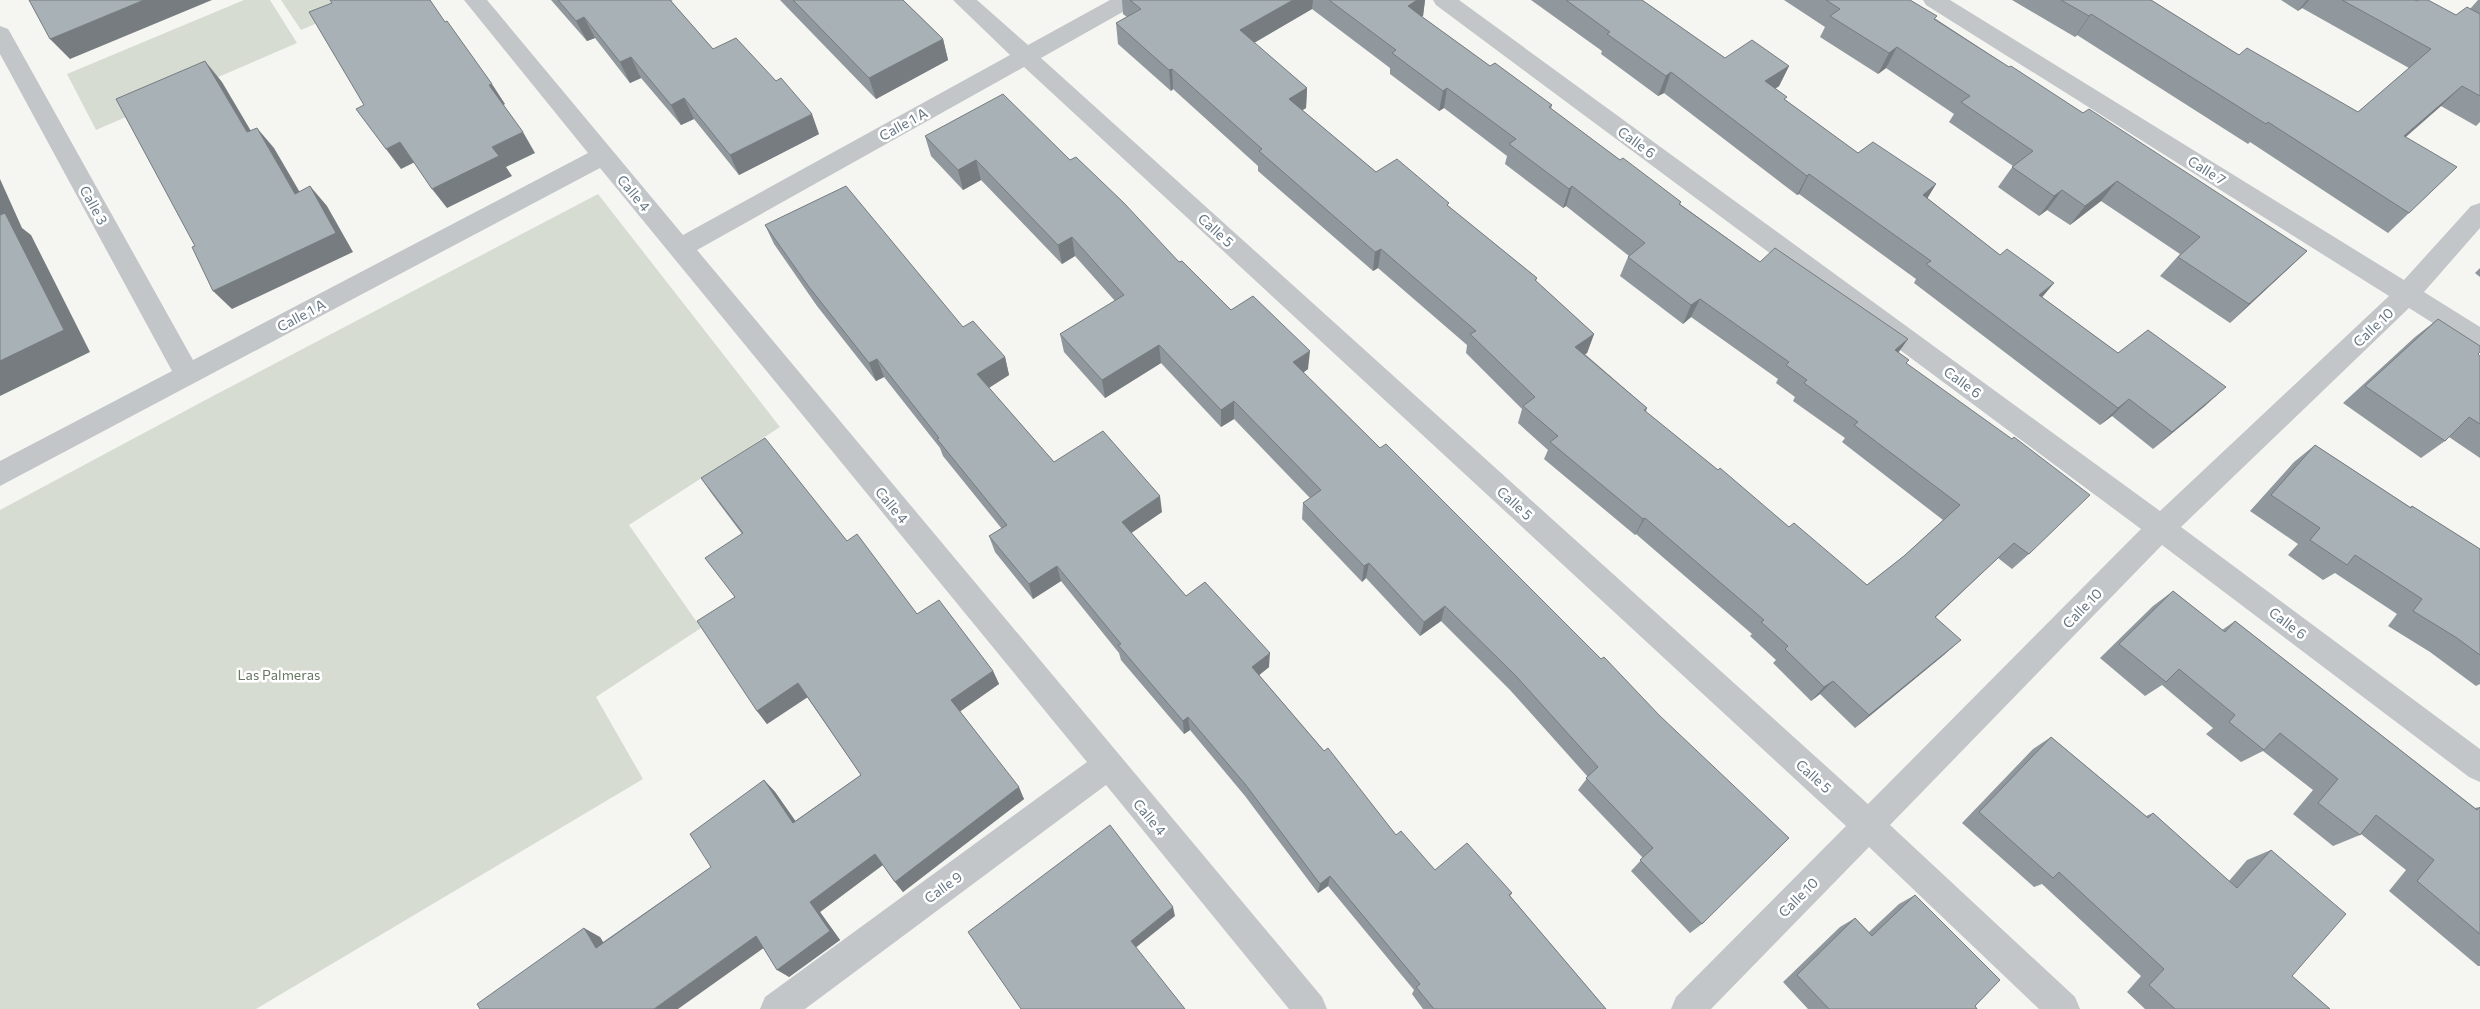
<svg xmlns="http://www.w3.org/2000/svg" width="2480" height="1009" font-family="Commissioner,sans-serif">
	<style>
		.green { fill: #d6dcd2 }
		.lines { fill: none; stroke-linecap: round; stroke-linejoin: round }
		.minor { fill: #c2c6c9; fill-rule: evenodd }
		.wall { fill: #90989d; fill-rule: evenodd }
		.shaded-wall { fill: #767c7f }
		.building { fill: #a8b1b6; stroke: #767c7f }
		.labels { text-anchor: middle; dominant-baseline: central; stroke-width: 5; stroke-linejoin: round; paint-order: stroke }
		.street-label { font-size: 14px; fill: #647582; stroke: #fff }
		.park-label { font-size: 14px; fill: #687963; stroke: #fff }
	</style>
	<rect width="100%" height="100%" fill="#f5f5f1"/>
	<g class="green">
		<polygon points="244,0 270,0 297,43 96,130 67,74"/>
		<polygon points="281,0 370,0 301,30"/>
		<polygon points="598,194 780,427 629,525 701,628 596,697 643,779 256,1009 0,1009 0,510 213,396"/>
	</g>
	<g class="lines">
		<polygon class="minor" points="464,0 487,0 683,235 1010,55 953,0 977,0 1028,45 1110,0 1138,0 1135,5 1041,58 1868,804 2141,529 1436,5 1433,0 1459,0 2160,511 2389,296 1926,5 1923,0 1950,0 2404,280 2471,206 2480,203 2480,228 2424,292 2480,327 2480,350 2471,347 2409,308 2181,527 2480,749 2480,782 2469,777 2162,545 1890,825 2075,997 2080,1009 2039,1009 1869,847 1711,1009 1671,1009 1676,997 1846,826 1024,67 697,250 1322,997 1327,1009 1289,1009 1106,785 805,1009 760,1009 765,997 1087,762 600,168 0,486 0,461 172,371 0,54 0,26 8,29 11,34 193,360 588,153"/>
	</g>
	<g class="wall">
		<polygon points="551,0 673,0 671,1 713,49 819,134 739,175 694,119 681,125 641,78 630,83 595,38 587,41"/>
		<polygon points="780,0 904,0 903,0 943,39 948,60 876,99"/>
		<path d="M1122 0H1425L1423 16H1421L1490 66 1552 105 1551 109 1620 160 1681 202 1680 204 1760 262 1908 339 1898 353 1906 363 2029 554 2012 569 1998 558 1936 617 1945 654 1855 728 1820 694 1811 701 1773 663 1776 660 1750 636 1752 634 1636 534 1635 535 1544 459 1548 450 1518 423 1522 409 1466 353 1467 345 1378 268 1373 271 1258 171V166L1173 89 1171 91 1118 44 1116 23 1127 17 1123 14ZM1312 9 1390 68V74L1439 111 1444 108 1507 156 1505 164 1563 208 1566 206 1629 256 1628 257 1620 276 1683 324 1691 317 1778 379 1776 383 1795 397 1793 401 1845 438 1842 442 1943 520 1904 556 1867 585 1789 527 1718 470 1646 412 1647 408 1585 354 1587 353 1594 334 1536 281 1537 278 1448 206 1376 172 1302 110 1306 108 1307 88 1254 43Z"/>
		<polygon points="1531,0 1642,0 1725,58 1789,66 1779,86 1775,89 1785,100 1858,153 1936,184 1927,198 2000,255 2054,283 2042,297 2118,353 2206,405 2153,449 2112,416 2100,425 1914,283 1916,279 1799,194 1797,195 1664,93 1658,96 1601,54 1602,51"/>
		<polygon points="1784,0 1910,0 1936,19 2009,67 2307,251 2230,323 2160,276 2180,254 2101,201 2070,225 2047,210 2039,216 1998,187 2013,166 1949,122 1954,114 1886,68 1878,74 1820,37 1825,27"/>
		<polygon points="2012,0 2151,0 2239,55 2358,112 2409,68 2302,8 2298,11 2281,0 2415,0 2456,15 2470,9 2478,0 2480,0 2480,122 2476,126 2441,106 2406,137 2409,213 2388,233 2250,142 2248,144 2077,35 2075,37"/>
		<polygon points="925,136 1070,160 1231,310 1308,369 1303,373 1380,448 1601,659 1702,924 1690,933 1631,871 1643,858 1578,790 1588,777 1510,690 1441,621 1420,636 1366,578 1362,582 1302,519 1303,503 1310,498 1234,419 1221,427 1161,363 1105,398 1064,352 1060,334 1115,301 1075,256 1062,264 981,180 963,190 931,156"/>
		<polygon points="765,225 963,327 1005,357 1009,375 989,388 1054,462 1162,512 1131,533 1186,596 1269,667 1259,675 1396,835 1435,870 1512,893 1510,896 1606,1009 1423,1009 1412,994 1414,990 1328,886 1318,893 1245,796 1190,730 1184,734 1121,660 1119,653 1061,581 1033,599 995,552 989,536 1002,529 943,456 940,448 884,377 876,381 817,306 774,244"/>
		<polygon points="2480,268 2480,277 2475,273"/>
		<polygon points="2438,319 2480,356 2480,458 2449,437 2445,441 2421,458 2343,403 2415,337"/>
		<polygon points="2315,445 2410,507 2412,506 2480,549 2480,684 2476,686 2430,652 2388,626 2397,614 2335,573 2323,580 2288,555 2298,544 2250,511 2294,462"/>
		<polygon points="701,478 847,541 917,614 993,671 999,684 960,711 1024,799 903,892 895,882 883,865 820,912 840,940 789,977 763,948 480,1009 600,937 603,942 711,867 764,780 775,792 795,821 861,775 807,697 767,724 757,711 734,597 742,534 712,494"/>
		<polygon points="2173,591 2222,630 2235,621 2475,808 2480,807 2480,966 2478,966 2389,891 2406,870 2361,834 2360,835 2333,846 2293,814 2313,790 2263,751 2241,762 2206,734 2213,728 2162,685 2145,696 2100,658 2153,606"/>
		<polygon points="2051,737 2146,816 2153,813 2229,881 2247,860 2271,850 2292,976 2330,1009 2145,1009 2127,992 2141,976 2042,884 2034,887 1962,823 2033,749"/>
		<polygon points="1915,895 1975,1006 1977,1009 1808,1009 1783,982 1840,927 1855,918 1869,932 1899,904"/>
	</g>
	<g class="shaded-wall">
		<polygon points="144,0 212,0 70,59 50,39"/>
		<polygon points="1293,0 1313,0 1312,9 1240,51 1240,30"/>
		<polygon points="1417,0 1425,0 1423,16 1405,27 1408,6"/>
		<polygon points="2307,0 2309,0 2302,8 2298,11"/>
		<polygon points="2091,14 2077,35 2075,37 2089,16"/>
		<polygon points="584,17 595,38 587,41 576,21"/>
		<polygon points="943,39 948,60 876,99 869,78"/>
		<polygon points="1897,47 1886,68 1878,74 1889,53"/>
		<polygon points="631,57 641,78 630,83 620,62"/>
		<polygon points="205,61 222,82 264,153 247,132"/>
		<polygon points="1789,66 1779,86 1756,102 1765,81"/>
		<polygon points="1172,69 1173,89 1171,91 1169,70"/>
		<polygon points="1671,72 1664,93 1658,96 1666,76"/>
		<polygon points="492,84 505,104 502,106 489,85"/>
		<polygon points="2462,86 2441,106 2383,156 2404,136"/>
		<polygon points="1307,88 1306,108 1288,119 1289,99"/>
		<polygon points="1447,88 1444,108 1439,111 1443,91"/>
		<polygon points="684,98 694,119 681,125 671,105"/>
		<polygon points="812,114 819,134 739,175 730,155"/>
		<polygon points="257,128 274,148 312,213 295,194"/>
		<polygon points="523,132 535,153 506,167 512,176 447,208 432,189 492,147"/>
		<polygon points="400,142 415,162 401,169 386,149"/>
		<polygon points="976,160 981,180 963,190 958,170"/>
		<polygon points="1809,174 1799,194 1797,195 1807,176"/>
		<polygon points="0,179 22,228 31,235 90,352 0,396"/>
		<polygon points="2117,181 2101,201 2070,225 2085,206"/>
		<polygon points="1936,184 1924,204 1923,195"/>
		<polygon points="310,186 327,206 353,252 232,309 213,291"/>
		<polygon points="1572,186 1566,206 1563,208 1569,189"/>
		<polygon points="2062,190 2047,210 2039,216 2054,196"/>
		<polygon points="1072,237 1075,256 1062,264 1058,245"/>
		<polygon points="1381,249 1378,268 1373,271 1375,252"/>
		<polygon points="2307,251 2287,270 2230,323 2249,304"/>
		<polygon points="2054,283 2038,302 2039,295"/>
		<polygon points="1700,299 1691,317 1683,324 1691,305"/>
		<polygon points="1594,334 1587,353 1569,365 1575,347"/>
		<polygon points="1908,339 1895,357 1895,350"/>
		<polygon points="1159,345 1161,363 1105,398 1102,380"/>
		<polygon points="1310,351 1308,369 1292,380 1293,362"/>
		<polygon points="1005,357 1009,375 982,392 977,374"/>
		<polygon points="877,359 884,377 876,381 869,363"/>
		<polygon points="2226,387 2206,405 2153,449 2172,432"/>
		<polygon points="2129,399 2112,416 2100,425 2118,408"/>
		<polygon points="1234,401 1234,419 1221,427 1221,410"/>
		<polygon points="1160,496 1162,512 1124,538 1122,522"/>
		<polygon points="1645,518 1636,534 1635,535 1643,519"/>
		<polygon points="1369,563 1366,578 1362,582 1364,566"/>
		<polygon points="1057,566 1061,581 1033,599 1029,584"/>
		<polygon points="1445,606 1441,621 1420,636 1424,622"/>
		<polygon points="1961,640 1945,654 1855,728 1869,715"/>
		<polygon points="1270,653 1269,667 1252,681 1252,667"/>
		<polygon points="993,671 999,684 958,713 951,700"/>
		<polygon points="1833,681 1820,694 1811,701 1824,687"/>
		<polygon points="798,683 808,697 767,724 757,711"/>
		<polygon points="1188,717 1190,730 1184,734 1183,721"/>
		<polygon points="764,780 775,792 804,833 793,823"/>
		<polygon points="1019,787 1024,799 903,892 895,882"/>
		<polygon points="875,854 884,864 820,912 840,940 789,977 777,970 810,902"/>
		<polygon points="1330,876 1328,886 1318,893 1320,884"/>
		<polygon points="1173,907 1175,916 1134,949 1131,941"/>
		<polygon points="584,928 600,937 611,956 596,948"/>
		<polygon points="756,936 768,945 678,1009 654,1009"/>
	</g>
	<g class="building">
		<polygon points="29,0 144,0 50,39"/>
		<polygon points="330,0 430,0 445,22 447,21 492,84 489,85 523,132 492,147 499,156 432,189 400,142 386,149 356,109 364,105 309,12 332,3"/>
		<polygon points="558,0 670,0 713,49 736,38 776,81 781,78 812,114 730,155 684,98 671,105 631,57 620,62 584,17 576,21"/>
		<polygon points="793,0 903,0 943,39 869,78"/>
		<polygon points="1130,0 1293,0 1240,30 1307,88 1289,99 1376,172 1397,159 1449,203 1447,205 1537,278 1535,280 1594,334 1575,347 1647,408 1644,410 1718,470 1720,468 1789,527 1794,523 1867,585 1904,556 1960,505 1854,425 1858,422 1804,383 1807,380 1786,365 1789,362 1700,299 1691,305 1628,257 1645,243 1572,186 1569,189 1509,144 1516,139 1447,88 1443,91 1392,53 1396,50 1329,0 1417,0 1408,6 1421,16 1490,66 1495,63 1552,105 1549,107 1620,160 1623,158 1681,202 1679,204 1760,262 1775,248 1908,339 1895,350 1909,360 1906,363 2012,439 2014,437 2090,495 2029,554 2014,543 1935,617 1961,640 1869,715 1833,681 1824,687 1785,649 1788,646 1761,622 1764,620 1645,518 1643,519 1550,442 1558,436 1523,406 1535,397 1470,334 1476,331 1381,249 1375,252 1259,151 1262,149 1172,69 1169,70 1116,23 1141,9"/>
		<polygon points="1566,0 1642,0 1725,58 1752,40 1789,66 1765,81 1787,97 1784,99 1858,153 1873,142 1936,184 1923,195 2000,255 2007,249 2054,283 2039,295 2118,353 2148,330 2226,387 2172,432 2129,399 2118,408 1926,264 1931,261 1809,174 1807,176 1671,72 1666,76 1607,34 1610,32"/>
		<polygon points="1826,0 1910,0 1937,16 1934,19 2009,67 2011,66 2083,113 2089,109 2307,251 2249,304 2178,257 2200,237 2117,181 2085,206 2062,190 2054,196 2012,167 2033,151 1961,102 1970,96 1897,47 1889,53 1830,16 1840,9"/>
		<polygon points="2061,0 2151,0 2239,55 2247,48 2358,112 2431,49 2342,0 2415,0 2417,1 2418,0 2428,0 2456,15 2467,7 2480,14 2480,96 2462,86 2404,136 2457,167 2409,213 2268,122 2266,124 2091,14 2089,16"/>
		<polygon points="205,61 247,132 257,128 295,194 310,186 336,233 213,291 192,247 195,246 116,99"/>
		<polygon points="1003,94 1070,160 1076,157 1124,203 1179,262 1182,261 1231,310 1253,296 1310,351 1293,362 1380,448 1386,444 1601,659 1604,657 1659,715 1789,838 1702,924 1640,860 1653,848 1586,778 1598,767 1516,676 1445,606 1424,622 1369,563 1364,566 1303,503 1321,490 1234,401 1221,410 1159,345 1102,380 1060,334 1124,295 1072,237 1058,245 976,160 958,170 925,136"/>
		<polygon points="846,186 963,327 973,321 1005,357 977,374 1054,462 1103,431 1160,496 1122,522 1186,596 1205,582 1270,653 1252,667 1324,751 1328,748 1396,835 1401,831 1435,870 1467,843 1512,893 1509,895 1606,1009 1434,1009 1416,987 1420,984 1330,876 1320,884 1245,784 1188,717 1183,721 1118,645 1121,644 1057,566 1029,584 989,536 1007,525 937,439 939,438 877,359 869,363 809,287 765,225"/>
		<polygon points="5,213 64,330 0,361 0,214 0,215"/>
		<polygon points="2438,319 2480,346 2480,352 2478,354 2480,356 2480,424 2469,417 2445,441 2365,386"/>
		<polygon points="765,438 847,541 857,534 917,614 939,600 993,671 951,700 1019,787 895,882 875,854 810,902 830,931 777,970 756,936 654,1009 480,1009 477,1004 584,928 596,948 711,867 690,834 764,780 793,823 861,775 798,683 757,711 697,621 735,597 705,558 743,533 701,478"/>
		<polygon points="2315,445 2411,508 2412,506 2480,549 2480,655 2457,638 2413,611 2422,599 2355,555 2347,565 2310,540 2320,528 2271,495"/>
		<polygon points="2173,591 2225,632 2235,621 2477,810 2480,807 2480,934 2417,881 2434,860 2376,815 2360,835 2318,803 2338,779 2280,733 2264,750 2229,722 2235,715 2179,669 2166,682 2119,644"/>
		<polygon points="2051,737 2148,818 2153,813 2237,888 2271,850 2346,914 2292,976 2330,1009 2175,1009 2149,985 2164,969 2059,872 2053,878 1979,812"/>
		<polygon points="1110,825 1173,907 1131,941 1185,1009 1021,1009 968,932"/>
		<polygon points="1915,895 2000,980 1975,1006 1977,1009 1829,1009 1797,975 1855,918 1872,936"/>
	</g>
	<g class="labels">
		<g class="street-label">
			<text transform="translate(903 124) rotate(-29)">Calle 1 A</text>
			<text transform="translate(1637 142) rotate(36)">Calle 6</text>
			<text transform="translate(2207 170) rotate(32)">Calle 7</text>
			<text transform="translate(634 193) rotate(50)">Calle 4</text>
			<text transform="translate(94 205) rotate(61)">Calle 3</text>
			<text transform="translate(1216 230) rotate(42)">Calle 5</text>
			<text transform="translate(301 315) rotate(-28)">Calle 1 A</text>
			<text transform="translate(2373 327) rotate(-44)">Calle 10</text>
			<text transform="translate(1963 382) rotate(36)">Calle 6</text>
			<text transform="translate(1515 503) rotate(42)">Calle 5</text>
			<text transform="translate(892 505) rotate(50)">Calle 4</text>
			<text transform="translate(2082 608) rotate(-46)">Calle 10</text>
			<text transform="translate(2288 623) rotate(37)">Calle 6</text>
			<text transform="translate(1814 776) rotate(42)">Calle 5</text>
			<text transform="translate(1150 817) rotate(50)">Calle 4</text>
			<text transform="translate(943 887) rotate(-36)">Calle 9</text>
			<text transform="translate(1798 897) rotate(-45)">Calle 10</text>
		</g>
		<g class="park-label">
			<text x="279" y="674">Las Palmeras</text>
		</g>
	</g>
</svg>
